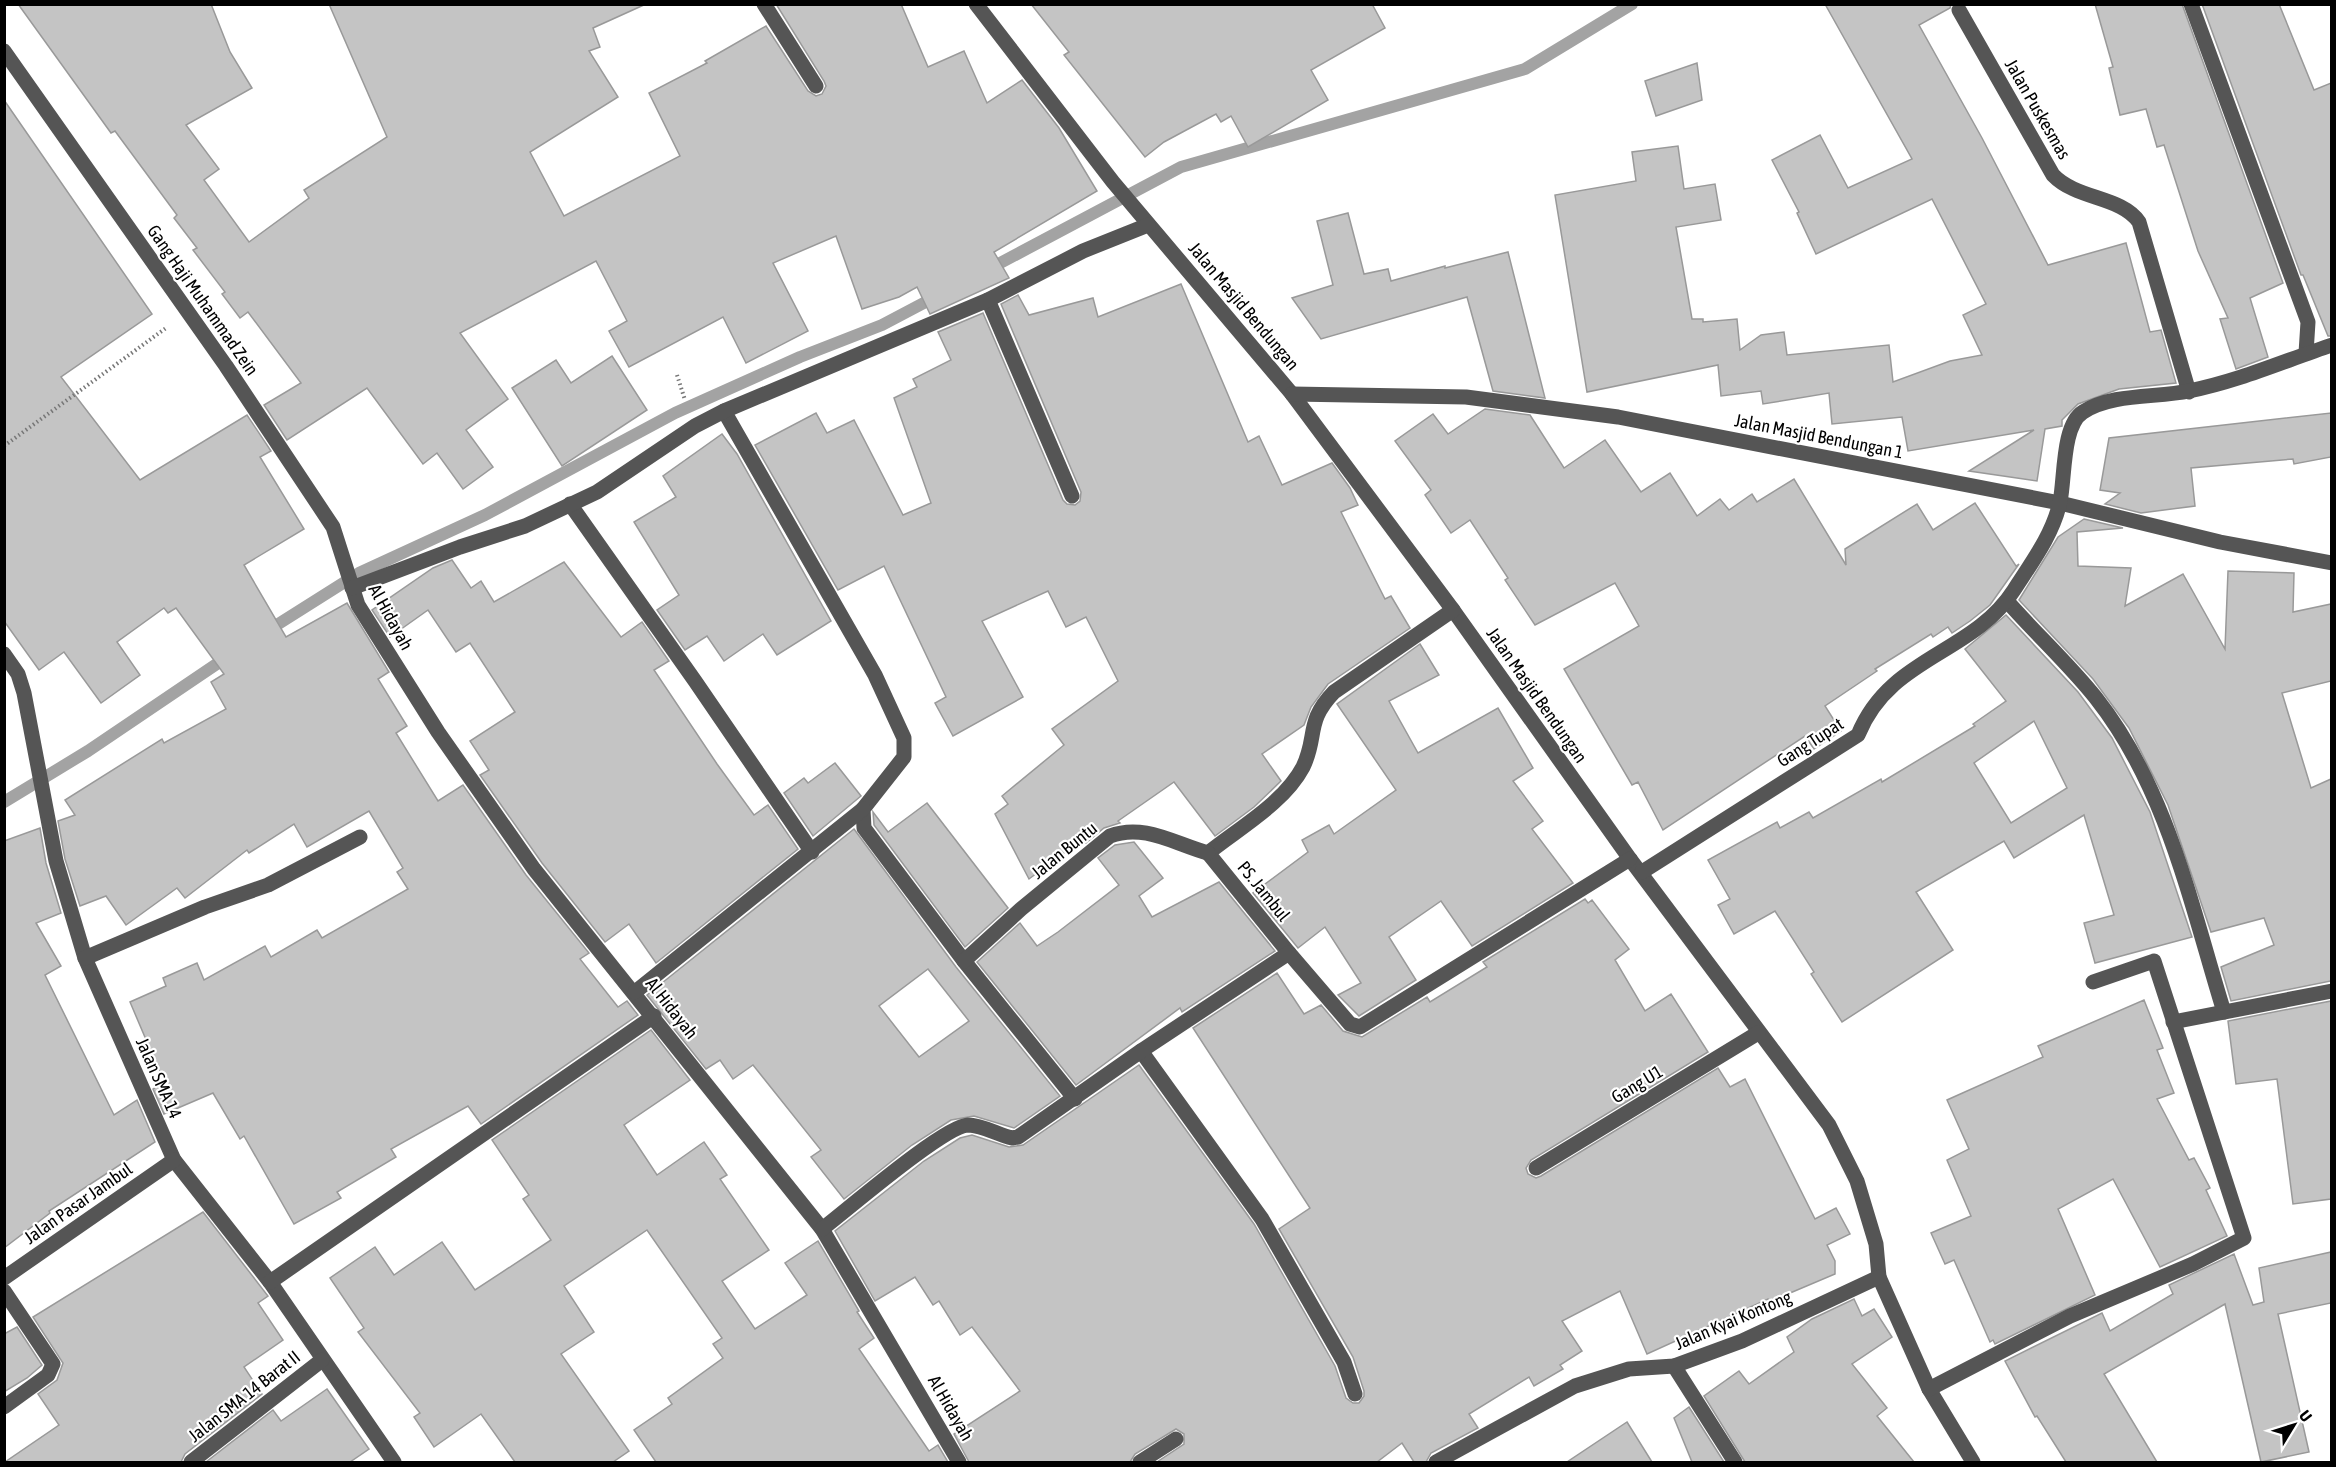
<svg xmlns="http://www.w3.org/2000/svg" width="2336" height="1467" font-family="'Asap Condensed',sans-serif">
	<style>
		.lines { fill: none; stroke-linecap: round; stroke-linejoin: round }
		.stream { stroke: #a3a3a3; stroke-width: 12 }
		.building { fill: #c4c4c4; stroke: #999; stroke-width: 1.5; fill-rule: evenodd }
		.path { stroke: #777; stroke-width: 4; stroke-dasharray: 1.5 3; stroke-linecap: butt }
		.minor { stroke: #555; stroke-width: 15 }
		.labels { text-anchor: middle; dominant-baseline: central; stroke-width: 4.5; stroke-linejoin: round; paint-order: stroke }
		.street-label { font-size: 18px; fill: #000; stroke: #fff }
	</style>
	<rect width="100%" height="100%" fill="#fff"/>
	<g class="lines">
		<g class="stream">
			<polyline points="987,270 1181,167 1525,69 1632,4"/>
			<polyline points="264,633 359,573 485,515 675,413 800,357 882,325 937,296"/>
			<polyline points="4,802 88,751 230,655"/>
		</g>
	</g>
	<g class="building">
		<polygon points="18,4 211,4 230,52 252,88 186,125 219,169 204,180 249,242 309,198 304,190 387,137 329,4 646,4 593,28 600,47 589,51 618,97 530,152 564,216 680,156 649,93 707,63 705,61 766,26 808,91 816,96 822,94 826,86 824,81 776,4 901,4 928,67 964,51 987,103 1022,80 1059,128 1097,191 994,252 1009,278 930,314 917,287 899,297 862,309 836,236 773,263 808,331 746,363 723,317 629,367 609,331 627,321 596,261 460,333 508,399 466,430 493,467 463,489 437,453 423,464 367,388 287,440 264,405 301,383 248,312 240,318 222,294 225,292 193,250 197,248 174,218 177,215 115,131 111,133"/>
		<polygon points="1031,4 1372,4 1385,28 1311,70 1328,100 1248,147 1231,116 1221,122 1216,114 1164,142 1145,157 1064,55 1069,52"/>
		<polygon points="1825,4 1951,4 1950,8 1919,25 1982,138 2048,265 2126,243 2150,332 2161,330 2176,383 2119,389 2078,404 2062,420 2062,426 2045,429 2037,481 1969,471 2034,430 1908,451 1902,417 1832,424 1829,393 1763,404 1761,391 1721,396 1718,365 1587,392 1555,195 1636,181 1632,152 1678,146 1684,189 1715,184 1721,220 1676,227 1692,319 1703,319 1703,322 1737,319 1740,350 1761,335 1784,332 1787,355 1889,345 1893,382 1950,361 1982,355 1963,315 1986,304 1932,199 1816,254 1797,213 1799,212 1772,160 1820,135 1848,188 1912,159"/>
		<polygon points="2095,4 2182,4 2283,283 2250,298 2268,357 2236,369 2220,319 2228,318 2198,251 2164,145 2157,147 2146,109 2120,115 2109,68 2113,67"/>
		<polygon points="2202,4 2279,4 2314,90 2331,83 2331,336 2328,336 2303,275 2301,275"/>
		<polygon points="1697,63 1702,100 1656,116 1645,81"/>
		<polygon points="4,100 152,314 61,377 140,480 247,415 271,451 260,457 304,529 244,565 286,637 347,603 389,672 378,679 407,726 396,733 438,801 463,785 526,875 589,953 580,959 618,1007 627,1001 638,1015 481,1124 468,1106 391,1149 396,1157 337,1192 341,1198 294,1224 244,1136 240,1139 213,1093 164,1114 153,1089 164,1082 130,1002 166,986 163,978 197,963 204,980 265,946 271,957 317,930 322,938 408,889 397,872 403,868 369,811 307,847 294,824 249,853 247,850 185,898 177,888 126,925 106,896 80,906 65,859 58,821 75,815 65,800 162,739 164,743 226,709 211,682 224,674 176,608 168,613 164,608 117,642 140,675 101,703 64,652 39,670 4,621"/>
		<polygon points="1348,213 1364,274 1388,269 1391,281 1445,266 1445,268 1508,252 1545,398 1493,391 1467,297 1321,339 1292,298 1333,285 1317,221"/>
		<polygon points="1181,284 1248,442 1259,436 1282,485 1332,463 1350,488 1358,505 1341,512 1385,599 1391,596 1410,628 1328,684 1311,707 1304,725 1262,754 1281,781 1254,807 1215,836 1174,782 1118,821 1120,823 1104,828 1086,843 1083,839 1029,879 995,814 1008,804 1002,796 1064,745 1052,729 1118,681 1086,617 1066,627 1048,591 982,621 1023,697 953,736 935,703 946,697 884,566 838,590 755,445 816,413 827,433 854,420 903,515 931,503 894,398 917,387 913,379 951,360 938,332 983,313 1063,500 1067,504 1075,505 1080,501 1081,492 1001,304 1018,295 1029,315 1093,298 1098,317"/>
		<polygon points="612,356 647,410 562,466 512,388 556,360 571,383"/>
		<polygon points="1485,409 1530,415 1564,468 1605,440 1641,492 1670,473 1697,516 1720,499 1729,510 1752,494 1757,502 1794,479 1846,565 1845,549 1917,504 1933,530 1975,503 2016,566 2019,564 1990,605 1970,621 1952,633 1948,627 1933,637 1931,634 1875,669 1877,671 1825,706 1841,731 1814,749 1805,736 1663,830 1638,782 1632,785 1564,669 1639,626 1615,583 1535,625 1505,580 1508,578 1470,520 1451,533 1425,495 1431,490 1395,441 1433,414 1448,434"/>
		<polygon points="2331,413 2331,457 2294,464 2293,459 2191,468 2195,506 2141,513 2105,504 2120,493 2100,490 2109,438"/>
		<polygon points="722,434 737,454 831,621 777,655 763,634 724,661 707,636 685,650 657,610 679,595 634,522 676,497 663,476"/>
		<polygon points="2084,519 2123,528 2077,532 2078,566 2131,568 2125,606 2183,574 2225,649 2228,571 2294,573 2293,612 2331,604 2331,681 2282,693 2311,788 2331,779 2331,981 2231,1001 2221,967 2274,945 2264,918 2211,932 2168,805 2129,728 2093,679 2019,600 2058,537"/>
		<polygon points="452,560 471,588 481,581 494,602 564,562 621,637 642,622 669,661 654,670 717,764 754,815 768,805 798,849 656,963 629,924 605,942 542,863 480,775 489,770 470,741 515,712 470,643 456,652 428,610 390,637 372,610 433,568"/>
		<path d="M2006 615 2078 692 2112 738 2150 812 2192 937 2095 963 2084 923 2114 915 2084 815 2014 858 2004 841 1916 892 1953 950 1842 1022 1811 974 1814 972 1775 911 1734 934 1718 905 1730 899 1708 860 1777 822 1780 828 1809 812 1813 818 1881 779 1882 782 1975 726 1973 724 2006 701 1965 649ZM2034 721 2067 788 2011 823 1974 763Z"/>
		<polygon points="1420,644 1439,675 1389,701 1418,753 1498,708 1533,768 1513,781 1543,821 1532,829 1573,883 1472,946 1441,901 1389,937 1416,980 1359,1016 1338,995 1361,983 1325,927 1298,948 1253,893 1308,852 1302,840 1329,825 1334,834 1396,790 1337,704"/>
		<polygon points="835,763 861,796 813,836 784,793 804,778 808,783"/>
		<polygon points="927,803 1008,908 965,947 874,825 873,812 888,832"/>
		<polygon points="40,828 46,863 61,913 36,923 61,966 45,975 114,1115 137,1100 155,1142 49,1211 50,1213 4,1248 4,841"/>
		<path d="M854 829 956 967 1060 1096 1014 1128 974 1116 951 1120 912 1145 844 1199 811 1157 821 1150 753 1065 733 1079 720 1060 706 1069 647 995ZM928 969 969 1021 919 1057 879 1006Z"/>
		<polygon points="1134,842 1163,878 1139,896 1152,917 1219,882 1275,951 1182,1012 1180,1008 1076,1085 977,962 1020,923 1037,946 1058,932 1119,885 1098,858 1115,845"/>
		<polygon points="1585,899 1588,903 1592,900 1629,949 1615,960 1645,1011 1671,994 1708,1052 1531,1160 1526,1168 1528,1174 1536,1178 1541,1176 1718,1068 1730,1087 1745,1079 1815,1219 1836,1208 1850,1234 1827,1245 1835,1261 1835,1274 1769,1302 1768,1299 1647,1354 1620,1291 1562,1321 1582,1351 1560,1365 1563,1369 1534,1386 1529,1377 1469,1414 1478,1428 1431,1453 1426,1462 1414,1462 1402,1443 1377,1462 1157,1462 1184,1444 1184,1434 1176,1429 1135,1454 1130,1462 969,1462 954,1434 1020,1391 972,1327 960,1335 939,1301 933,1305 915,1277 875,1301 835,1231 924,1161 960,1138 972,1135 1009,1147 1023,1145 1139,1065 1254,1224 1335,1366 1346,1398 1353,1403 1359,1403 1364,1396 1364,1391 1353,1357 1279,1229 1310,1208 1193,1028 1277,973 1304,1014 1321,1005 1343,1031 1362,1037 1427,997 1430,1002 1487,967 1483,962"/>
		<polygon points="2144,1000 2163,1048 2157,1050 2174,1093 2157,1099 2189,1160 2194,1158 2210,1188 2206,1190 2227,1236 2160,1267 2113,1179 2058,1209 2095,1295 1995,1344 1993,1340 1990,1342 1954,1260 1945,1264 1931,1233 1971,1216 1947,1160 1969,1149 1947,1100 2043,1057 2038,1046"/>
		<polygon points="2331,1001 2331,1199 2293,1204 2277,1079 2236,1084 2228,1021"/>
		<polygon points="651,1030 690,1080 624,1125 657,1175 704,1142 727,1175 720,1179 769,1250 722,1281 755,1329 807,1295 785,1263 818,1241 859,1311 857,1312 874,1338 859,1349 929,1451 938,1445 948,1462 656,1462 634,1430 672,1404 668,1398 723,1358 713,1344 722,1338 647,1230 564,1286 594,1332 561,1354 629,1451 613,1462 515,1462 481,1414 434,1447 414,1417 420,1413 358,1332 364,1328 330,1278 375,1247 394,1275 442,1242 475,1290 551,1240 523,1199 529,1195 492,1140"/>
		<polygon points="203,1212 268,1296 258,1303 283,1340 244,1367 262,1394 185,1454 181,1462 5,1462 59,1425 38,1394 57,1380 63,1363 33,1317"/>
		<polygon points="2331,1252 2331,1303 2278,1314 2309,1452 2261,1462 2225,1304 2104,1374 2157,1462 2066,1462 2037,1416 2035,1417 2005,1361 2102,1313 2110,1331 2173,1294 2169,1285 2234,1254 2253,1305 2264,1302 2259,1268"/>
		<polygon points="1854,1299 1862,1316 1874,1309 1892,1337 1852,1364 1887,1408 1877,1416 1914,1462 1745,1462 1704,1396 1739,1371 1749,1384 1794,1352 1787,1337 1812,1319"/>
		<polygon points="17,1327 42,1365 27,1378 4,1392 4,1334"/>
		<polygon points="327,1389 369,1449 350,1462 206,1462 273,1410 281,1421"/>
		<polygon points="1689,1407 1724,1462 1692,1462 1674,1418"/>
		<polygon points="1627,1422 1652,1462 1567,1462"/>
	</g>
	<g class="lines">
		<g class="path">
			<polyline points="677,375 685,400"/>
			<polyline points="4,446 166,328"/>
		</g>
		<g class="minor">
			<polyline points="764,4 816,86"/>
			<polyline points="976,4 1113,182 1292,394 1453,610 1630,859 1829,1125 1857,1181 1876,1244 1879,1277 1929,1389 1973,1462"/>
			<polyline points="2191,4 2308,322 2306,353"/>
			<path d="M1959 10 2053 175C2077 200 2121 196 2139 222L2189 392"/>
			<polyline points="4,51 226,366 333,527 358,605 438,732 534,869 822,1229 959,1462"/>
			<polyline points="988,300 1072,496"/>
			<polyline points="1292,394 1466,397 1618,417 2060,503 2220,542 2332,563"/>
			<polyline points="724,411 875,675 904,738 904,757 863,809 864,828 964,961 1075,1099"/>
			<polyline points="570,504 695,681 812,852"/>
			<polyline points="352,588 460,547 525,526 597,492 695,426 724,411 988,300 1083,251 1148,225"/>
			<path d="M2007 601C2036 634 2069 664 2096 698 2167 788 2191 905 2224 1012"/>
			<polyline points="4,654 18,674 24,693 56,861 85,958 174,1160 270,1282 394,1462"/>
			<path d="M1208 853C1239 828 1284 803 1303 767 1318 736 1305 722 1334 692L1453 610"/>
			<polyline points="1208,853 1289,953"/>
			<path d="M1642 872 1858 735C1890 656 1972 655 2014 590 2032 562 2053 534 2060 502 2065 478 2062 425 2083 412 2113 393 2156 398 2189 391 2239 381 2284 361 2332 345"/>
			<polyline points="85,958 205,907 268,885 360,837"/>
			<path d="M964 961 1021 909 1110 836C1144 823 1175 844 1208 853"/>
			<polyline points="635,992 863,809"/>
			<polyline points="2173,1022 2332,991"/>
			<polyline points="1141,1051 1262,1219 1344,1362 1355,1394"/>
			<polyline points="1536,1168 1758,1033"/>
			<path d="M822 1229C847 1210 944 1126 968 1125 982 1125 999 1135 1012 1138L1018 1137 1141 1051 1289 953 1350 1024 1360 1027 1630 859"/>
			<polyline points="4,1278 174,1160"/>
			<polyline points="270,1282 654,1016"/>
			<polyline points="4,1291 53,1364 48,1375 4,1407"/>
			<polyline points="1674,1366 1735,1462"/>
			<polyline points="1929,1389 2070,1316 2193,1264 2244,1238 2154,961 2093,982"/>
			<polyline points="191,1462 322,1360"/>
			<polyline points="1140,1462 1176,1439"/>
			<polyline points="1436,1462 1575,1386 1629,1369 1674,1366 1742,1341 1879,1277"/>
		</g>
	</g>
	<g class="labels">
		<g class="street-label">
			<text transform="translate(2038 109) rotate(60)">Jalan Puskesmas</text>
			<text transform="translate(203 300) rotate(55)">Gang Haji Muhammad Zein</text>
			<text transform="translate(1244 306) rotate(50)">Jalan Masjid Bendungan</text>
			<text transform="translate(1819 436) rotate(11)">Jalan Masjid Bendungan 1</text>
			<text transform="translate(391 617) rotate(61)">Al Hidayah</text>
			<text transform="translate(1537 695) rotate(55)">Jalan Masjid Bendungan</text>
			<text transform="translate(1810 742) rotate(-33)">Gang Tupat</text>
			<text transform="translate(1064 850) rotate(-39)">Jalan Buntu</text>
			<text transform="translate(1264 891) rotate(51)">PS. Jambul</text>
			<text transform="translate(672 1008) rotate(52)">Al Hidayah</text>
			<text transform="translate(159 1078) rotate(66)">Jalan SMA 14</text>
			<text transform="translate(1637 1084) rotate(-31)">Gang U1</text>
			<text transform="translate(78 1203) rotate(-35)">Jalan Pasar Jambul</text>
			<text transform="translate(1733 1320) rotate(-23)">Jalan Kyai Kontong</text>
			<text transform="translate(244 1396) rotate(-38)">Jalan SMA 14 Barat II</text>
			<text transform="translate(951 1408) rotate(60)">Al Hidayah</text>
		</g>
	</g>
	<rect width="2336" height="1467" fill="none" stroke="#000000" stroke-width="12"/>
	<g transform="translate(2294 1425) rotate(52)" stroke="#ffffff" stroke-width="4.5" paint-order="stroke">
	<path d="M0-4.5L10 22L0 15L-10 22Z" fill="#000000"/>
	<text y="-9" font-size="16" font-weight="bold" text-anchor="middle" fill="#000000">U</text>
	</g>
</svg>
